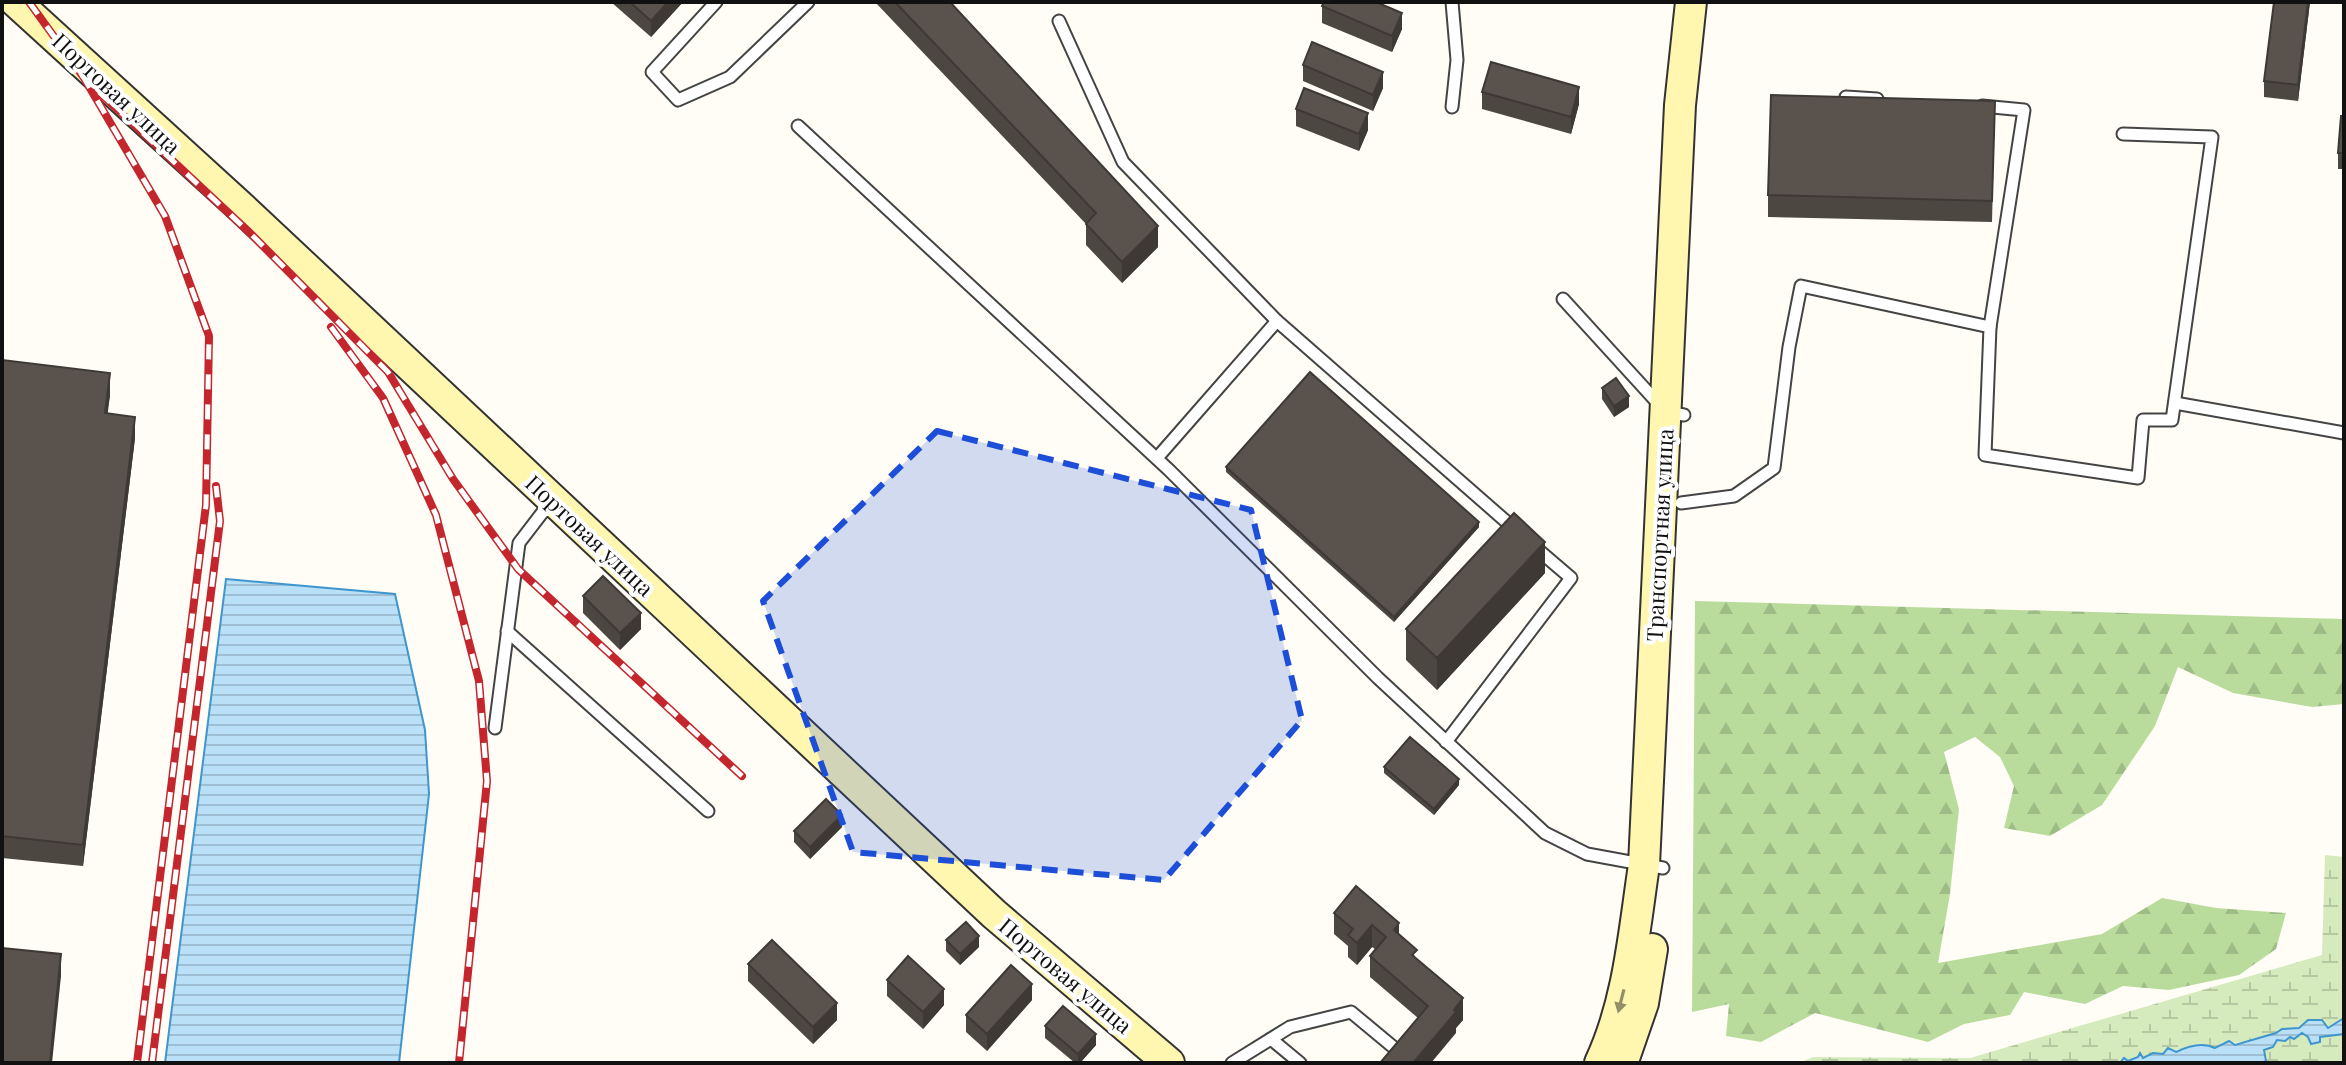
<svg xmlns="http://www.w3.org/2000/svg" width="2346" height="1065" font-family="'Playfair Display',serif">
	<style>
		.forest { fill: url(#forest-firs) }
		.wetland { fill: url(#wetland-marsh) }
		.water { fill: url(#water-rules); stroke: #3f96cf; stroke-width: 2 }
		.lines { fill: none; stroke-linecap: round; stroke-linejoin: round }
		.service-casing { stroke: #444; stroke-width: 15 }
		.secondary-casing { stroke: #333; stroke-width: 34 }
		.service { stroke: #fff; stroke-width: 11 }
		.secondary { stroke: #fff6b0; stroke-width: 30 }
		.rail-casing { stroke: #c4262e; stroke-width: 8 }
		.rail { stroke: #fff; stroke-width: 5; stroke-dasharray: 15; stroke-linecap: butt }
		.wall { fill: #4d4742 }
		.shaded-wall { fill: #3f3936 }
		.building { fill: #5a524d; stroke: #3f3936; stroke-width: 2 }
		.oneway { fill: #948f68 }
		.marked { fill: #1d4ed8; fill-opacity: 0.2; stroke: #1d4ed8; stroke-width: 6; stroke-dasharray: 16 10; stroke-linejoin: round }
		.labels { text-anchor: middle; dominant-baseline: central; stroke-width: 8; stroke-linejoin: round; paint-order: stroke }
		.street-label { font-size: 22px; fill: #111; stroke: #fff }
	</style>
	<defs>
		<pattern id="forest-firs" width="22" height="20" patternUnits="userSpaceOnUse" patternTransform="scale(2)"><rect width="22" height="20" fill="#b9dc9c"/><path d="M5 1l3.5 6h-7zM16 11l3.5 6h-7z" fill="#9ebc85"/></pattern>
		<pattern id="wetland-marsh" width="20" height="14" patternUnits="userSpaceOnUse" patternTransform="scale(2)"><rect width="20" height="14" fill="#d5ebbd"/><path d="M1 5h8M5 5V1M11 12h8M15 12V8" fill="none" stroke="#b6c8a1"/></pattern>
		<pattern id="water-rules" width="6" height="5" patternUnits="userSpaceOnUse" patternTransform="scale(2)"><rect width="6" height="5" fill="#b9e0f7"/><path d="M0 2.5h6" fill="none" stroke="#9ebfd3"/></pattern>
	</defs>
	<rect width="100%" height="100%" fill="#fffdf5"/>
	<polygon class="forest" points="1695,601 2344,619 2344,704 2312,707 2233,693 2178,667 2155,726 2102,805 2050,836 2004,828 2014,786 2000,757 1975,737 1944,752 1959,809 1950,894 1938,963 2102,934 2162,898 2216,908 2286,913 2276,949 2239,975 2169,990 2123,986 2085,1004 2024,992 2010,1015 1964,1024 1928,1042 1815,1013 1761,1042 1726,1036 1729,1004 1692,1012"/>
	<g class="wetland">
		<path d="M2325 855 2344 857V1018L2328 1028 2282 1029C2270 1038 2237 1045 2223 1042L2215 1048C2200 1041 2160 1054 2143 1059L2138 1057 2127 1061 2124 1059 2120 1063H1799L1813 1057 1970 1058 2322 955Z"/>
		<polygon points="2302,1033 2319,1037 2344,1034 2344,1063 2261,1063 2265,1061 2264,1050 2277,1040"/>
	</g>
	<g class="water">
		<polygon points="226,579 395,594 425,730 429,794 399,1063 165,1063"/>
		<path d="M2344 1018V1034L2320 1037V1042L2311 1044 2308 1037 2302 1033 2294 1039 2290 1037 2285 1041 2277 1040 2273 1047 2264 1050 2266 1061 2261 1063H2120L2124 1058 2128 1061 2138 1057 2140 1053 2143 1058 2153 1053 2163 1054 2168 1048 2176 1052C2188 1046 2203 1042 2215 1048L2229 1041 2235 1045 2276 1033 2282 1029 2299 1028 2308 1020H2322L2328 1028Z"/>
	</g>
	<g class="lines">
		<defs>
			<g id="service">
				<polyline points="716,2 652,72 678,100 730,77 808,2"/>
				<polyline points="1059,21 1123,162 1277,321 1157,458"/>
				<polyline points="1846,97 1877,99"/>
				<polyline points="1982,106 2024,110 1990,327"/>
				<polyline points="1452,107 1457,60 1452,2"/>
				<polyline points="798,126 1169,470 1378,678 1545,833 1587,854 1663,868"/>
				<polyline points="1563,299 1666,412 1684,415"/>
				<polyline points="1277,321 1517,531"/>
				<polyline points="2175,403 2344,433"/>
				<polyline points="1681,503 1734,496 1774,468 1789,347 1801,286 1990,327 1985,455 2138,478 2143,420 2172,420 2212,137 2123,134"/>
				<polyline points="507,631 708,811"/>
				<polyline points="495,728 519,543 552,500"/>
				<polyline points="1446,742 1571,578 1536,548"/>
				<polyline points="1271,1039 1300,1063"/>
				<polyline points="1232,1063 1290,1027 1351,1012 1404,1056"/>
			</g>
			<g id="secondary">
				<polyline points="16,2 241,207 994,914 1169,1063"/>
				<polyline points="1623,1061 1643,1003 1652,949"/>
				<path d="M1600 1063C1629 1001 1634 931 1644 865L1680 105 1691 2"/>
			</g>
		</defs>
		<use href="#service" class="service-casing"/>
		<use href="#secondary" class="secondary-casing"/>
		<use href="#service" class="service"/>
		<use href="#secondary" class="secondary"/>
		<defs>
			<g id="rail">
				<polyline points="29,2 84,78 165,216 209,336 206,505 137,1063"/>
				<polyline points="99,92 249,232 388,372 453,479 518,569 742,776"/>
				<polyline points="331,327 383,398 436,515 479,681 487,781 459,1063"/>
				<polyline points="152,1063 220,521 216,486"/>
			</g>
		</defs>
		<use href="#rail" class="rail-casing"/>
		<use href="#rail" class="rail"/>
	</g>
	<g class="wall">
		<polygon points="611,2 683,2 651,37"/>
		<polygon points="875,2 950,2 1158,247 1122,283 1086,245 1086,224"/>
		<polygon points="2310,2 2298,101 2264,97 2264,81"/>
		<polygon points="1322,6 1402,29 1392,52 1322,23"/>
		<polygon points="1303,65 1383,88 1373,111 1303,81"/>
		<polygon points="1482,92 1579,104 1571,134 1482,109"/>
		<polygon points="1995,101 1992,222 1768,217 1768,195"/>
		<polygon points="1296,109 1368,130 1359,151 1296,126"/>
		<polygon points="2344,116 2344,169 2338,169 2338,153"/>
		<polygon points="2,360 110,395 107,413 135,438 83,866 2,858"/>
		<polygon points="1602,388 1629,407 1614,417 1602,399"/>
		<polygon points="1226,467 1479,527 1394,622 1226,472"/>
		<polygon points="1545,573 1437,690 1406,660 1406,629"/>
		<polygon points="583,596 641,629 620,650 583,613"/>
		<polygon points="1384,767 1459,785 1434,815 1384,773"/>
		<polygon points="842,827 810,859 794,842 794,831"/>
		<polygon points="1334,913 1399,935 1463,1020 1456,1028 1456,1033 1418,1018 1370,977 1370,956 1375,949 1372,947 1357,965 1348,957 1348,946 1334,934"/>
		<polygon points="946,940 979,947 960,965 946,951"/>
		<polygon points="748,964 837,1020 813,1044 748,981"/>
		<polygon points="887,980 944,1005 923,1029 887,996"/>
		<polygon points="1032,1000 987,1051 966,1032 966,1015"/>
		<polygon points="1045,1026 1096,1045 1080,1063 1075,1063 1045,1038"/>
	</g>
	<g class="shaded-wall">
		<polygon points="668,2 683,2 651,37 651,21"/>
		<polygon points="2308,2 2310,2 2298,101 2298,85"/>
		<polygon points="1402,13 1402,29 1392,52 1392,36"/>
		<polygon points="1383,72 1383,88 1373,111 1373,95"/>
		<polygon points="1579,87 1579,104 1571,134 1571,117"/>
		<polygon points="1368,113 1368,130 1359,151 1359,134"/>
		<polygon points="1158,226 1158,247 1122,283 1122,262"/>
		<polygon points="110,373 110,395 105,435 105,413"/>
		<polygon points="1629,396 1629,407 1614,417 1614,406"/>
		<polygon points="135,417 135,438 83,866 83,845"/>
		<polygon points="1479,522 1479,527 1394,622 1394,617"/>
		<polygon points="1545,542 1545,573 1437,690 1437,658"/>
		<polygon points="641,613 641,629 620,650 620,633"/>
		<polygon points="1459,779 1459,785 1434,815 1434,809"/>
		<polygon points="842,815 842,827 810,859 810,847"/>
		<polygon points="1399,923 1399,945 1394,930"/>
		<polygon points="1372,925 1372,947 1357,965 1357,943"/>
		<polygon points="979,936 979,947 960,965 960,954"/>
		<polygon points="61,954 61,976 52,1063 50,1063"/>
		<polygon points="1032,984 1032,1000 987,1051 987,1034"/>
		<polygon points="944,989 944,1005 923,1029 923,1012"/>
		<polygon points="1463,998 1463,1020 1456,1028 1456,1033 1431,1063 1413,1063"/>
		<polygon points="837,1003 837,1020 813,1044 813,1027"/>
		<polygon points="1096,1034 1096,1045 1080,1063 1078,1063 1078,1054"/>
	</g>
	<g class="building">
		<polygon points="630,2 668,2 651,21"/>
		<polygon points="895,2 950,2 1158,226 1122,262 1086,224 1096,213"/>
		<polygon points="1324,2 1376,2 1402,13 1392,36 1322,6"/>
		<polygon points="2274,2 2308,2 2298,85 2264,81"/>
		<polygon points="1312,42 1383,72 1373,95 1303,65"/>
		<polygon points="1491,62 1579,87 1571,117 1482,92"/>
		<polygon points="1304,88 1368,113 1359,134 1296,109"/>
		<polygon points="1771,95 1995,101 1992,201 1768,195"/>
		<polygon points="2341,116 2344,116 2344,153 2338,153"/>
		<polygon points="2,360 110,373 105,413 135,417 83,845 2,836"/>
		<polygon points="1310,372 1479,522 1394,617 1226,467"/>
		<polygon points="1616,378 1629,396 1614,406 1602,388"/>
		<polygon points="1514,513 1545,542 1437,658 1406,629"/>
		<polygon points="603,576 641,613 620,633 583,596"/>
		<polygon points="1410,737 1459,779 1434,809 1384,767"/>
		<polygon points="826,799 842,815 810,847 794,831"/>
		<polygon points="1356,886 1399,923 1394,930 1417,950 1412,955 1463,998 1454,1010 1456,1012 1413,1063 1380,1063 1428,1006 1370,956 1386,937 1372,925 1357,943 1348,935 1353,929 1334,913"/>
		<polygon points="966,922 979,936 960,954 946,940"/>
		<polygon points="772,940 837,1003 813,1027 748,964"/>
		<polygon points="2,948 61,954 50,1063 2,1063"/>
		<polygon points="908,956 944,989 923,1012 887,980"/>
		<polygon points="1011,965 1032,984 987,1034 966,1015"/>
		<polygon points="1063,1006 1096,1034 1078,1054 1045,1026"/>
	</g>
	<defs><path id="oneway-solid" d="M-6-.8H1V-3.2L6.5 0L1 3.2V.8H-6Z" transform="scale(2)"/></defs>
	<use class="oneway" href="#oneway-solid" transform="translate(1621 1001) rotate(104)"/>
	<path class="marked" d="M937 431 1251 510 1302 720 1164 880 853 852 763 601Z"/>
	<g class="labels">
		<g class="street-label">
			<text transform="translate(117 93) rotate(43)">Портовая улица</text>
			<text transform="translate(590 535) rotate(43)">Портовая улица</text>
			<text transform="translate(1659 535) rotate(-87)">Транспортная улица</text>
			<text transform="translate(1066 975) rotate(40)">Портовая улица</text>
		</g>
	</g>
	<rect width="2346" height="1065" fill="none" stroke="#111111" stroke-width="8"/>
</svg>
